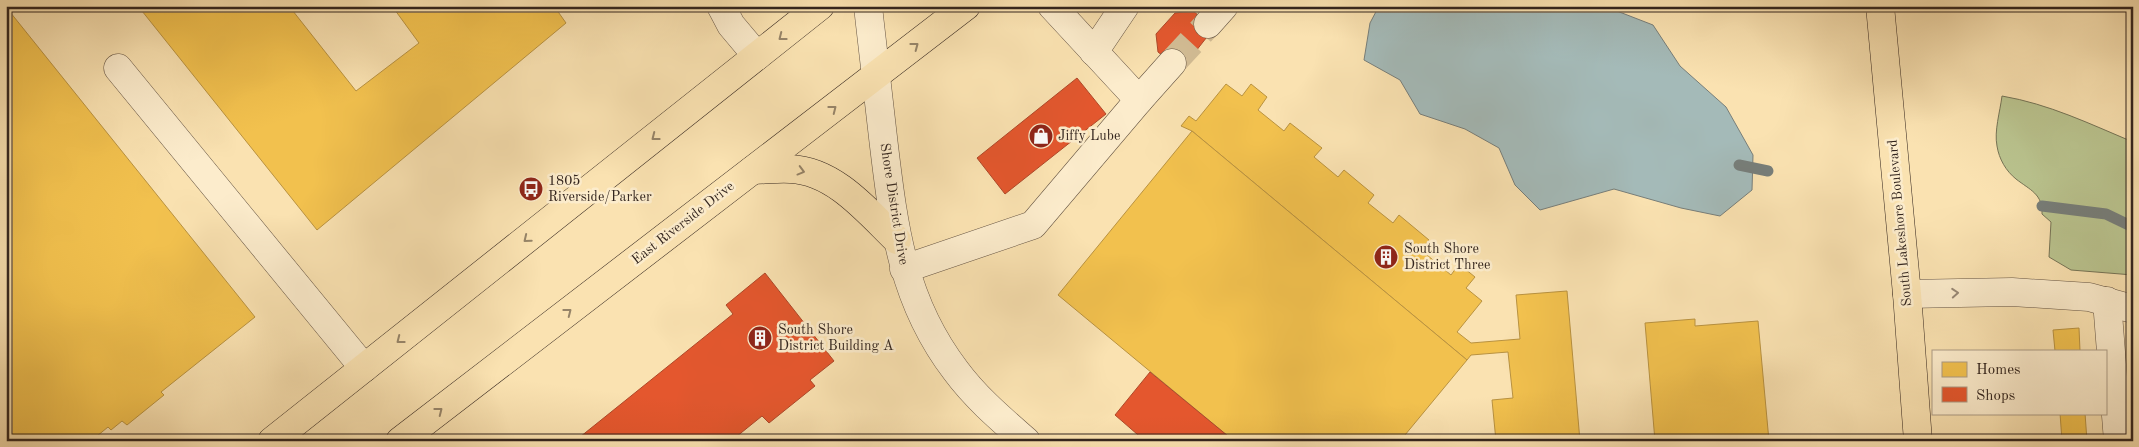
<svg xmlns="http://www.w3.org/2000/svg" width="2139" height="447" font-family="'Old Standard TT',serif">
	<style>
		.green { fill: #bac48f; stroke: #767456 }
		.water { fill: #a4bab8; stroke: #777e7a }
		.homes { fill: #f2c14e; stroke: #b99240 }
		.shops { fill: #e4572e; stroke: #af4829 }
		.lines { fill: none; stroke-linecap: round; stroke-linejoin: round }
		.stream { stroke: #777e7a; stroke-width: 11 }
		.minor-tunnel { stroke: #d2bc94; stroke-width: 28; stroke-dasharray: 28 14; stroke-linecap: butt }
		.minor-casing { stroke: #655443; stroke-width: 29 }
		.major-casing { stroke: #33251e; stroke-width: 29 }
		.minor { stroke: #fceccc; stroke-width: 28 }
		.major { stroke: #fae2b1; stroke-width: 28 }
		.oneway { stroke: #968468 }
		.oneway2 { stroke: #988875 }
		.labels { text-anchor: middle; dominant-baseline: central; stroke-width: 5; stroke-linejoin: round; paint-order: stroke }
		.poi-label { font-size: 14px; fill: #33251e; stroke: #fceccc; text-anchor: start }
		.street-label { font-size: 14px; fill: #33251e; stroke: #fceccc }
	</style>
	<rect width="100%" height="100%" fill="#fae2b1"/>
	<filter id="stains"><feTurbulence type="fractalNoise" baseFrequency=".004" numOctaves="4"/><feColorMatrix values="0 0 0 0 .2 0 0 0 0 .09 0 0 0 0 .02 0 0 0 .5 -.17"/></filter>
	<radialGradient id="worn" r=".72"><stop offset=".6" stop-color="#630" stop-opacity="0"/><stop offset="1" stop-color="#630" stop-opacity=".3"/></radialGradient>
	<path class="green" d="M2002 96C2049 104 2090 124 2133 142V275L2071 270 2049 257 2051 222 2042 214C2043 194 2030 190 2016 179 2006 171 1999 159 1997 146 1994 131 2000 112 2002 96Z"/>
	<polygon class="water" points="1379,6 1604,6 1653,25 1680,66 1726,107 1753,155 1752,190 1720,216 1681,208 1614,189 1540,210 1515,185 1499,148 1465,129 1420,114 1400,80 1364,60 1370,23"/>
	<g class="homes">
		<polygon points="138,6 289,6 356,91 419,43 392,6 554,6 566,23 317,230"/>
		<polygon points="6,7 255,317 161,392 164,395 127,425 122,421 111,430 108,427 91,441 6,441"/>
		<polygon points="1226,84 1242,96 1251,84 1267,97 1258,110 1284,131 1290,123 1322,148 1314,157 1338,177 1344,170 1374,195 1368,203 1393,223 1399,215 1429,240 1421,250 1451,275 1459,264 1475,277 1466,288 1482,301 1457,332 1471,343 1520,339 1516,295 1567,291 1580,441 1496,441 1492,400 1513,398 1508,352 1471,355 1467,360 1192,131 1181,126 1189,116 1196,121"/>
		<polygon points="1192,131 1467,360 1400,441 1234,441 1058,295"/>
		<polygon points="1695,319 1695,326 1758,321 1769,441 1655,441 1645,323"/>
		<polygon points="2079,328 2080,351 2055,351 2053,330"/>
		<polygon points="2133,394 2133,441 2128,441 2125,395"/>
		<polygon points="2060,413 2085,413 2087,441 2062,441"/>
	</g>
	<g class="shops">
		<polygon points="1193,11 1214,28 1181,70 1158,52 1156,34 1175,13"/>
		<polygon points="1077,78 1106,114 1005,194 977,158"/>
		<polygon points="765,273 834,361 810,380 815,386 769,423 762,416 731,441 575,441 733,314 726,305"/>
		<polygon points="1150,372 1234,441 1145,441 1115,415"/>
	</g>
	<g class="lines">
		<g class="stream">
			<polyline points="1739,165 1768,171"/>
			<polyline points="2042,206 2106,214 2133,227"/>
		</g>
		<polyline class="minor-tunnel" points="1172,63 1208,24"/>
		<defs>
			<g id="minor">
				<polyline points="721,6 731,25 757,56"/>
				<path d="M868 6C873 53 879 100 884 146 894 229 903 302 956 371 976 398 1001 419 1026 441"/>
				<polyline points="1208,24 1224,6"/>
				<polyline points="1094,52 1125,6"/>
				<polyline points="118,68 364,368"/>
				<polyline points="1139,100 1172,63"/>
				<polyline points="904,269 1033,225 1139,100 1052,6"/>
				<polyline points="1907,294 2012,292 2089,297 2133,309"/>
				<polyline points="2107,301 2118,441"/>
			</g>
			<g id="major">
				<polyline points="1880,6 1907,294 1918,441"/>
				<path d="M753 170C765 170 778 168 791 169 835 171 868 212 897 240"/>
				<polyline points="272,441 820,6"/>
				<polyline points="400,441 966,6"/>
			</g>
		</defs>
		<use href="#minor" class="minor-casing"/>
		<use href="#major" class="major-casing"/>
		<use href="#minor" class="minor"/>
		<use href="#major" class="major"/>
	</g>
	<defs><path id="oneway-chevron" d="M-2-3.5L2.5 0L-2 3.5" fill="none" stroke-width="1.6" stroke-linecap="round" stroke-linejoin="round" transform="scale(1.25)"/></defs>
	<g class="oneway">
		<use href="#oneway-chevron" transform="translate(782 37) rotate(142)"/>
		<use href="#oneway-chevron" transform="translate(915 46) rotate(-37)"/>
		<use href="#oneway-chevron" transform="translate(833 109) rotate(-38)"/>
		<use href="#oneway-chevron" transform="translate(655 137) rotate(142)"/>
		<use href="#oneway-chevron" transform="translate(801 171) rotate(15)"/>
		<use href="#oneway-chevron" transform="translate(527 239) rotate(141)"/>
		<use href="#oneway-chevron" transform="translate(568 312) rotate(-38)"/>
		<use href="#oneway-chevron" transform="translate(400 340) rotate(142)"/>
		<use href="#oneway-chevron" transform="translate(439 411) rotate(-38)"/>
	</g>
	<use class="oneway2" href="#oneway-chevron" transform="translate(1955 293) rotate(-4)"/>
	<defs>
		<symbol id="shop-disc" viewBox="-11 -11 22 22"><circle r="9.5" fill="#8f2418" stroke="#fceccc"/><path d="M-5-2.5h2.3a2.7 3.5 0 0 1 5.4 0H5L5.5 6h-11ZM-1.5-2.5h3a1.5 2.3 0 0 0-3 0Z" fill="#fff"/></symbol>
		<symbol id="bus-disc" viewBox="-11 -11 22 22"><circle r="9.5" fill="#8f2418" stroke="#fceccc"/><path d="M-5-6H5V4H4V6H2V4H-2V6H-4V4H-5ZM-3.5-4V0h7V-4ZM-3.5 1.2v1.5H-2V1.2ZM2 1.2v1.5H3.5V1.2Z" fill="#fff"/></symbol>
		<symbol id="building-disc" viewBox="-11 -11 22 22"><circle r="9.5" fill="#8f2418" stroke="#fceccc"/><path d="M-4-6H4V6H1V3H-1V6H-4ZM-2.5-4.3h1.7v1.8h-1.7ZM.8-4.3h1.7v1.8H.8ZM-2.5-1h1.7V.8h-1.7ZM.8-1h1.7V.8H.8Z" fill="#fff"/></symbol>
	</defs>
	<g fill-rule="evenodd">
		<use href="#shop-disc" x="1027" y="122" width="28" height="28"/>
		<use href="#bus-disc" x="517" y="175" width="28" height="28"/>
		<use href="#building-disc" x="1372" y="243" width="28" height="28"/>
		<use href="#building-disc" x="746" y="324" width="28" height="28"/>
	</g>
	<g class="labels">
		<g class="poi-label">
			<text x="1058" y="136">Jiffy Lube</text>
			<text x="548" y="181">1805<tspan x="548" dy="16">Riverside/Parker</tspan></text>
			<text x="1404" y="249">South Shore<tspan x="1404" dy="16">District Three</tspan></text>
			<text x="778" y="330">South Shore<tspan x="778" dy="16">District Building A</tspan></text>
		</g>
		<g class="street-label">
			<text transform="translate(894 204) rotate(81)">Shore District Drive</text>
			<text transform="translate(683 223) rotate(-38)">East Riverside Drive</text>
			<text transform="translate(1900 223) rotate(-95)">South Lakeshore Boulevard</text>
		</g>
	</g>
	<rect width="2139" height="447" fill="none" stroke="#fae2b1" stroke-width="25"/>
	<rect x="8" y="8" width="2124" height="432" fill="none" stroke="#33251e" stroke-width="2.5"/>
	<rect x="12" y="12" width="2114" height="422" fill="none" stroke="#33251e"/>
	<rect x="1932" y="350" width="175" height="65" fill="#fceccc" stroke="#ac9c86"/>
	<rect x="1942" y="362" width="25" height="15" fill="#f2c14e" stroke="#ac9c86"/>
	<text x="1976" y="374" font-size="15" fill="#33251e">Homes</text>
	<rect x="1942" y="387" width="25" height="15" fill="#e4572e" stroke="#ac9c86"/>
	<text x="1976" y="400" font-size="15" fill="#33251e">Shops</text>
	<rect width="100%" height="100%" filter="url(#stains)"/>
	<rect width="100%" height="100%" fill="url(#worn)"/>
</svg>
